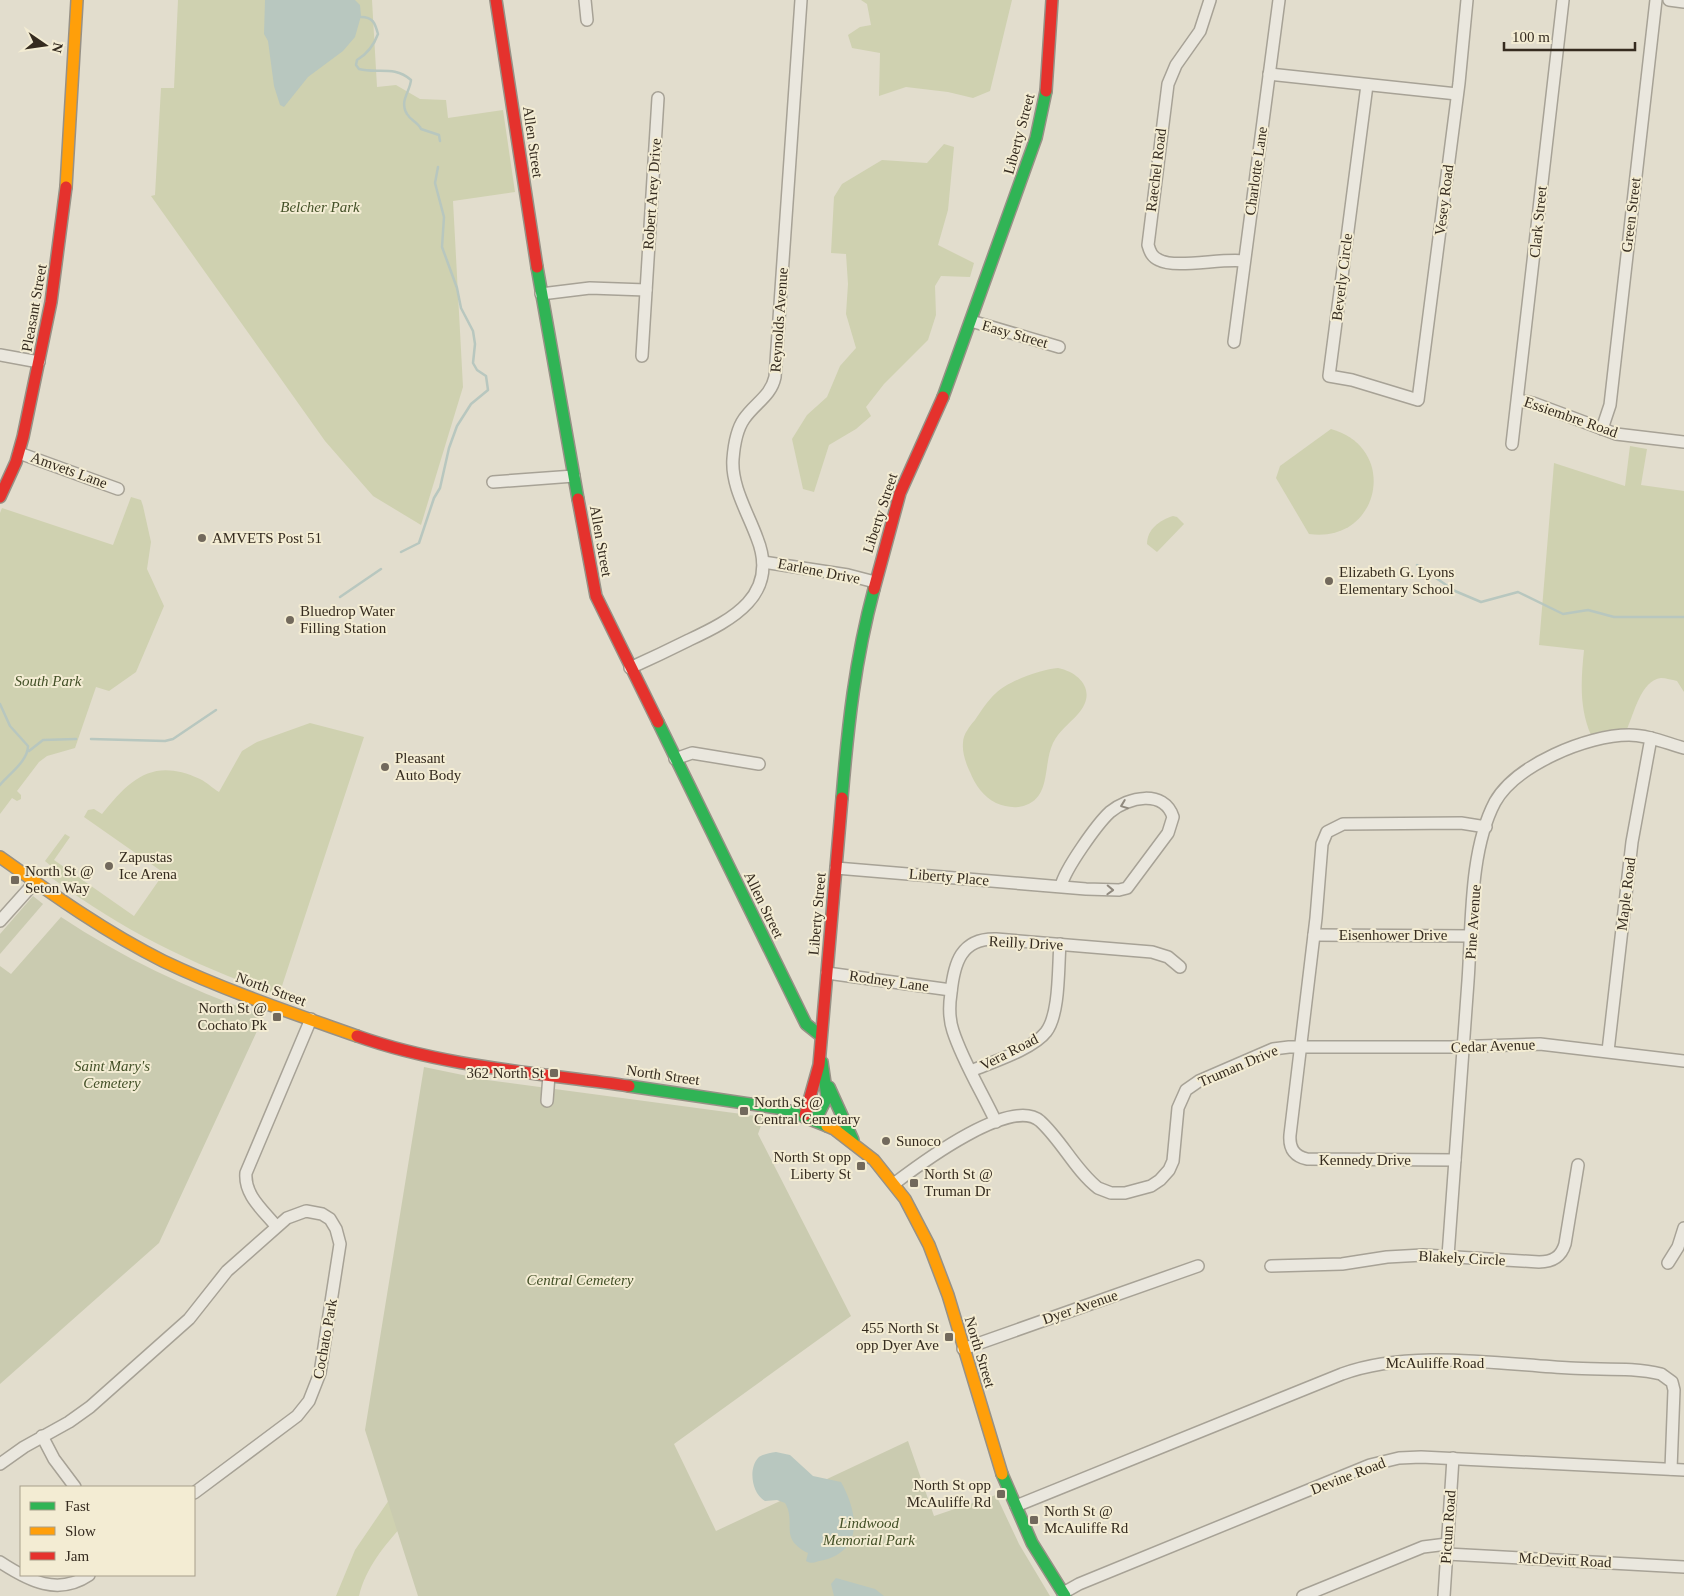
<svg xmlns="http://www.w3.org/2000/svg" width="1684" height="1596" font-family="'Times New Roman',serif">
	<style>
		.green { fill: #cfd1b0 }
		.cemetery { fill: #cacbb0 }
		.water { fill: #b8c7bf }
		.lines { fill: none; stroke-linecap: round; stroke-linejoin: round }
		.stream { stroke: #b8c7bf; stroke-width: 2.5 }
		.street-casing { stroke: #a7a296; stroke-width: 14 }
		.fast-casing { stroke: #979186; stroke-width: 14 }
		.slow-casing { stroke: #979186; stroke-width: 14 }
		.jam-casing { stroke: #979186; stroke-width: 14 }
		.street { stroke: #eae7de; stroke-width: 11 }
		.fast { stroke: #30b455; stroke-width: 11 }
		.slow { stroke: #ff9f0a; stroke-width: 11 }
		.jam { stroke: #e5322d; stroke-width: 11 }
		.oneway { stroke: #90897e }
		.poi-dot { fill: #72695c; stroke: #f3ecd3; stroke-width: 2 }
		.labels { text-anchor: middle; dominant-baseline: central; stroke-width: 4; stroke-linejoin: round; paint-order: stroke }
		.street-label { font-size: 15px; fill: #352b1f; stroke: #f3ecd3 }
		.park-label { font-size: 15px; font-style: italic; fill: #435027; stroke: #f3ecd3 }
		.poi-label { font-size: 15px; fill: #352b1f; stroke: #f3ecd3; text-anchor: start }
	</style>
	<rect width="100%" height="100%" fill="#e2ddcd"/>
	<g class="green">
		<polygon points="178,0 372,0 377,87 396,85 420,99 446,100 448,118 503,110 515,192 453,201 463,387 421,525 373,496 325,441 151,196 155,195 161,88 174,88"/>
		<polygon points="861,0 1012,0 990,91 973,98 948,92 906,87 879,96 880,53 852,48 848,35 860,27 871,25 867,4"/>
		<polygon points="944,144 954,147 948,210 938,245 974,263 970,277 941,276 935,286 936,315 928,340 884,384 866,407 871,416 856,429 829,445 814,492 803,489 792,439 807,415 827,397 840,366 856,348 846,314 848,284 846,254 831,253 834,197 842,184 882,160 927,163"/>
		<path d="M1331 429C1400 448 1380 544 1309 534L1276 478 1280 466Z"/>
		<path d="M1630 446 1647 449 1641 485 1684 491V692L1677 681C1672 680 1666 678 1661 678 1641 680 1634 714 1627 729L1602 731 1591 735C1579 707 1581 680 1584 650L1539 645 1554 463 1625 486Z"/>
		<polygon points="131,497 141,500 143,506 151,542 147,569 164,606 136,672 109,691 96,687 75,748 47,756 39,762 17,791 21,795 21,799 17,801 12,798 0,814 0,513 2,508 113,545"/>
		<path d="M1173 516 1177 517 1184 524 1157 552 1147 544C1147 529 1160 520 1173 516Z"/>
		<path d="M1058 668C1082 673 1097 693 1078 714 1069 724 1059 731 1053 743 1043 764 1051 796 1026 805 1016 809 1006 807 996 803 984 797 975 785 970 772 966 764 962 752 963 743 963 734 970 726 975 720 981 711 988 700 996 693 1008 681 1042 669 1058 668Z"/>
		<path d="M310 723 364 737 279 995C190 964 115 927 40 869L41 868 48 872 52 867 45 861 65 834 70 837 54 860 134 916 164 873 84 817 88 810 94 809 102 814C130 779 153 757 200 779 208 783 212 788 219 792L242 751 257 742Z"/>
		<path d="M389 1500 413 1514C391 1538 367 1563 359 1596H336L355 1550Z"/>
	</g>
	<g class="cemetery">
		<polygon points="33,896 43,904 0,954 0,934"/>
		<path d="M61 917C124 959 193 991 264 1016L159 1243 0 1384V966L11 974Z"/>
		<polygon points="424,1067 487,1080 764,1117 758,1134 851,1316 674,1444 716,1531 908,1441 934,1516 996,1495 1019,1544 1050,1596 418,1596 365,1430"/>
	</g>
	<g class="water">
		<polygon points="265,0 355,0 360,5 361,16 355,37 343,51 308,77 284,107 280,105 274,86 268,41 264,34"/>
		<path d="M776 1452 790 1455 813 1476 841 1482C857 1511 865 1549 824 1560 817 1561 812 1565 806 1561L808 1553C778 1538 797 1523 785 1503L777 1500 765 1501C752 1494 748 1469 758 1458 762 1454 770 1453 776 1452Z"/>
		<polygon points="836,1578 875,1589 884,1596 834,1596 831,1584"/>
	</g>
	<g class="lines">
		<g class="stream">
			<path d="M361 17C373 17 375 23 378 34 374 45 367 54 357 60L356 65 359 69C377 74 394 65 411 80 410 92 399 101 407 114 411 121 418 122 421 129L439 135 440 141"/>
			<polyline points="401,552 419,543 434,498 440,488 449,448 457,426 471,404 488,390 486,376 477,370 473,363 475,344 473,331 461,308 457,288 442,247 444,217 435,183 438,167"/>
			<polyline points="1417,565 1455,591 1481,602 1518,592 1563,614 1588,610 1614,617 1684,617"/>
			<polyline points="340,597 381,569"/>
			<path d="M0 704 10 726 28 746C28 761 9 774 0 785"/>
			<polyline points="91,739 165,741 173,739 216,710"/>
			<polyline points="29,751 43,740 76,739"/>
		</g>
		<defs>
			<g id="street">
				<polyline points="585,0 587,20"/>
				<path d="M1210 0 1200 31 1176 65 1168 84 1148 245C1150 252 1152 257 1159 260 1175 269 1222 258 1244 261"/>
				<polyline points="1669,0 1684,2"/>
				<polyline points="1269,74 1457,94"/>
				<polyline points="1367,85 1329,376 1352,380 1418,400 1459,83 1467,0"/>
				<polyline points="541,294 590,288 646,290"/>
				<polyline points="971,321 1059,347"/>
				<polyline points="1234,342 1279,0"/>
				<polyline points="0,355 39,362"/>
				<polyline points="642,356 658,98"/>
				<polyline points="1518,400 1533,403 1616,434 1684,442"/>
				<polyline points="1602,429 1610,405 1656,0"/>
				<polyline points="1512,444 1563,0"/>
				<polyline points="19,453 118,489"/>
				<polyline points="493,482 574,476"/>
				<polyline points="763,562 848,575 875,582"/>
				<path d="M630 668C650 659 669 650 689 640 732 620 780 595 757 538 748 513 731 486 733 459 734 446 737 429 744 419 755 403 771 396 775 377L801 0"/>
				<polyline points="675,759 692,753 759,764"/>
				<path d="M836 868 1086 889 1119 890 1127 888 1168 833 1173 817C1164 789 1128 797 1110 812 1097 824 1065 869 1061 886"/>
				<polyline points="0,921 35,882"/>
				<polyline points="1314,935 1472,936"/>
				<polyline points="827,973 951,990"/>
				<polyline points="1608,1051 1632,842 1651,738"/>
				<path d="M971 1071C992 1062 1033 1049 1046 1032 1060 1014 1058 967 1060 944"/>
				<polyline points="547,1101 549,1075"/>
				<path d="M996 1122C982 1092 963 1062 953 1031 949 1019 949 1006 951 993 954 963 961 938 996 939L1152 952 1168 957 1180 967"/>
				<path d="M1455 1160 1307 1159C1294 1156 1289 1148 1290 1135L1316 918 1322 844 1327 832 1343 824 1461 823 1486 827"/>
				<path d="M895 1183C920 1164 1011 1096 1040 1121 1062 1141 1075 1170 1098 1188L1111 1193H1125L1151 1186 1160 1180 1169 1170 1173 1161 1178 1108 1186 1090 1199 1081 1273 1049 1289 1047H1450L1540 1044 1684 1061"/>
				<path d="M276 1226C263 1210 244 1195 246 1173L311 1019"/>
				<path d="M1448 1256C1455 1164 1462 1072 1468 981 1472 926 1469 851 1495 802 1516 765 1587 735 1629 735 1648 735 1666 743 1684 748"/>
				<polyline points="1668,1263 1678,1247 1684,1228"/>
				<path d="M1271 1266 1342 1264 1387 1257 1423 1255 1539 1262C1553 1262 1561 1257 1565 1244L1578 1165"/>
				<polyline points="963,1349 1198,1266"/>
				<polyline points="42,1436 54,1459 75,1487"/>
				<polyline points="0,1464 24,1447 69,1422 90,1407 189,1319 227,1271 287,1218 306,1211 322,1214 330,1219 336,1229 340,1244 320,1373 309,1401 297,1416 194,1493"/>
				<path d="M1016 1506 1342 1374C1409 1349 1499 1364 1570 1368 1599 1370 1633 1367 1661 1374L1672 1382 1674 1390 1671 1469"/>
				<polyline points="1447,1554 1684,1567"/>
				<path d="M0 1562C29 1581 58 1596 89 1575"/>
				<polyline points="1063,1593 1079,1584 1370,1465 1399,1458 1421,1457 1684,1470"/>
				<polyline points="1303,1596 1423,1547 1447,1544"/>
				<polyline points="1444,1596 1453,1458"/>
			</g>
			<g id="fast">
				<polyline points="537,267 578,499"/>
				<polyline points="943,397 1036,138 1046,91"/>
				<polyline points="658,722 806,1024 821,1036"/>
				<path d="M842 798C848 725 855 660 874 589"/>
				<polyline points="629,1086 784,1109 827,1126"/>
				<polyline points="829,1087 853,1140"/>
				<polyline points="816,1119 827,1097 822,1062"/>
				<polyline points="1002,1474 1032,1543 1065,1596"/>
			</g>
			<g id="slow">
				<polyline points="66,187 77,0"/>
				<path d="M0 857C52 894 105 932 163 961 226 991 292 1013 357 1036"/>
				<polyline points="827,1126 834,1129 874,1160 905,1199 929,1245 948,1295 1002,1474"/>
			</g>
			<g id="jam">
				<polyline points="496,0 537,267"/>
				<polyline points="1046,91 1052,0"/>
				<polyline points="0,497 16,462 23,437 51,302 66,187"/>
				<polyline points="578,499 596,596 658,722"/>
				<polyline points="874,589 900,493 943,397"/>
				<path d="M357 1036C444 1067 539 1073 629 1086"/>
				<polyline points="805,1115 819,1065 842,798"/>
			</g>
		</defs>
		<use href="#street" class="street-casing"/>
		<use href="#fast" class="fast-casing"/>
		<use href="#slow" class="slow-casing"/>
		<use href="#jam" class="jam-casing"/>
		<use href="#street" class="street"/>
		<use href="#fast" class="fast"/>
		<use href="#slow" class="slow"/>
		<use href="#jam" class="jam"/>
	</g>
	<defs><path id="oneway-chevron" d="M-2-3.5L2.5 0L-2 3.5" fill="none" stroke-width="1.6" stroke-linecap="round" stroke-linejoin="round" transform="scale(1.25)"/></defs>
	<g class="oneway">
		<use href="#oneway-chevron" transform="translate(1124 805) rotate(159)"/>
		<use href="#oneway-chevron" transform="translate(1110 890) rotate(2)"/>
	</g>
	<g class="poi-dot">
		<circle cx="202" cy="538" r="5"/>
		<circle cx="1329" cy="581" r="5"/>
		<circle cx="290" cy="620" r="5"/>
		<circle cx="385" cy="767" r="5"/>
		<circle cx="109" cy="866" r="5"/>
		<rect x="10" y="875" width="10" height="10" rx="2.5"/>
		<rect x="272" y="1012" width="10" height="10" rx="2.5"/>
		<rect x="549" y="1068" width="10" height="10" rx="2.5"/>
		<rect x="739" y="1106" width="10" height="10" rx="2.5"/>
		<circle cx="886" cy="1141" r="5"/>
		<rect x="856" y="1161" width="10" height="10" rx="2.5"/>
		<rect x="909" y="1178" width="10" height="10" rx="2.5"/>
		<rect x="944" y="1332" width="10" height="10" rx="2.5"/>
		<rect x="996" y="1489" width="10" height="10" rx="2.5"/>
		<rect x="1029" y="1515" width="10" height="10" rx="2.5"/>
	</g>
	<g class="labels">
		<g class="street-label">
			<text transform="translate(1019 134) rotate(-75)">Liberty Street</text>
			<text transform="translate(533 142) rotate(82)">Allen Street</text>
			<text transform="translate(1156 170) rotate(-83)">Raechel Road</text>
			<text transform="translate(1256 171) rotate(-82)">Charlotte Lane</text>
			<text transform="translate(652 194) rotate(-86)">Robert Arey Drive</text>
			<text transform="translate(1444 200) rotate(-83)">Vesey Road</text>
			<text transform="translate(1631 215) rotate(-83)">Green Street</text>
			<text transform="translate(1538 222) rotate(-84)">Clark Street</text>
			<text transform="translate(1342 277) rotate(-83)">Beverly Circle</text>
			<text transform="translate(34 308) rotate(-80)">Pleasant Street</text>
			<text transform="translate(779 320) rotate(-86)">Reynolds Avenue</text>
			<text transform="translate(1015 334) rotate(16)">Easy Street</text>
			<text transform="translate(1571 417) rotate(19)">Essiembre Road</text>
			<text transform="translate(69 470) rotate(20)">Amvets Lane</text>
			<text transform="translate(880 513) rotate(-72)">Liberty Street</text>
			<text transform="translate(601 541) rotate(80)">Allen Street</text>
			<text transform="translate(819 571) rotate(11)">Earlene Drive</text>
			<text transform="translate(949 877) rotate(5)">Liberty Place</text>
			<text transform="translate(1626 894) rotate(-83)">Maple Road</text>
			<text transform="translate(764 905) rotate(64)">Allen Street</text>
			<text transform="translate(817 914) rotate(-85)">Liberty Street</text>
			<text transform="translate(1473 922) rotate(-86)">Pine Avenue</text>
			<text x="1393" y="935">Eisenhower Drive</text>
			<text transform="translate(1026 943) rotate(3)">Reilly Drive</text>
			<text transform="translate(889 981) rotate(8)">Rodney Lane</text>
			<text transform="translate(271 989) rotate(20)">North Street</text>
			<text transform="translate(1493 1046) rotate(-2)">Cedar Avenue</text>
			<text transform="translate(1009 1052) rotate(-27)">Vera Road</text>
			<text transform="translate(1238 1066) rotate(-23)">Truman Drive</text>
			<text transform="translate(663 1075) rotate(8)">North Street</text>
			<text x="1365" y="1160">Kennedy Drive</text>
			<text transform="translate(1462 1258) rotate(3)">Blakely Circle</text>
			<text transform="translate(1080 1307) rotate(-19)">Dyer Avenue</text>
			<text transform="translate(325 1339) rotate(-80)">Cochato Park</text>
			<text transform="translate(980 1352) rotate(73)">North Street</text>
			<text x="1435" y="1363">McAuliffe Road</text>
			<text transform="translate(1348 1476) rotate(-21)">Devine Road</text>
			<text transform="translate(1448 1527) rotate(-86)">Pictun Road</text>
			<text transform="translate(1565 1560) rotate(3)">McDevitt Road</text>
		</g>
		<g class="park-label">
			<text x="320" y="207">Belcher Park</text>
			<text x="48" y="681">South Park</text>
			<text x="112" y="1066">Saint Mary's<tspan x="112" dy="17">Cemetery</tspan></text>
			<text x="580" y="1280">Central Cemetery</text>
			<text x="869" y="1523">Lindwood<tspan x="869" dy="17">Memorial Park</tspan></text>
		</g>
		<g class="poi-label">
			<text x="212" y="538">AMVETS Post 51</text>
			<text x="1339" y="572">Elizabeth G. Lyons<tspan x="1339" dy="17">Elementary School</tspan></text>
			<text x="300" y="611">Bluedrop Water<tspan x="300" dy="17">Filling Station</tspan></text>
			<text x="395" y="758">Pleasant<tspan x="395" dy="17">Auto Body</tspan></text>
			<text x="119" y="857">Zapustas<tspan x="119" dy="17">Ice Arena</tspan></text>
			<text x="25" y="871">North St @<tspan x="25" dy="17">Seton Way</tspan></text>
			<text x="267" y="1008" text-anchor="end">North St @<tspan x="267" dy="17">Cochato Pk</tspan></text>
			<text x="544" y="1073" text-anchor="end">362 North St</text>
			<text x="754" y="1102">North St @<tspan x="754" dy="17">Central Cemetary</tspan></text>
			<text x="896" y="1141">Sunoco</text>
			<text x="851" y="1157" text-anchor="end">North St opp<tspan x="851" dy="17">Liberty St</tspan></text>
			<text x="924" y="1174">North St @<tspan x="924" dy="17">Truman Dr</tspan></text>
			<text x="939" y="1328" text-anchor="end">455 North St<tspan x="939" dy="17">opp Dyer Ave</tspan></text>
			<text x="991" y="1485" text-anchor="end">North St opp<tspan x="991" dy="17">McAuliffe Rd</tspan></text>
			<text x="1044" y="1511">North St @<tspan x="1044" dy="17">McAuliffe Rd</tspan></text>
		</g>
	</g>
	<rect x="20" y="1486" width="175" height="90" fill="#f3ecd3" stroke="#a79f8b"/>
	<rect x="30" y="1502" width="25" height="8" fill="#30b455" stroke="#a79f8b"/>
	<text x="65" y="1511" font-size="15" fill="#352b1f">Fast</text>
	<rect x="30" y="1527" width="25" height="8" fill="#ff9f0a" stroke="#a79f8b"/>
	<text x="65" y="1536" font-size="15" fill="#352b1f">Slow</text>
	<rect x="30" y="1552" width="25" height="8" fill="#e5322d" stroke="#a79f8b"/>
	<text x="65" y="1561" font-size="15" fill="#352b1f">Jam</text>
	<g transform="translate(45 45) rotate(103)" stroke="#f3ecd3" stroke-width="4" paint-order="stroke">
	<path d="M0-4L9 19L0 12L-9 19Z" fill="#352b1f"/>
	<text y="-8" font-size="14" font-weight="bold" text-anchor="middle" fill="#352b1f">N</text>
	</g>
	<path d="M1504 42v8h131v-8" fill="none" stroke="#352b1f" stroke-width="2.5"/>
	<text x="1512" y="42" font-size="15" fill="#352b1f" stroke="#f3ecd3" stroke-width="4" paint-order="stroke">100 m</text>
</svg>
